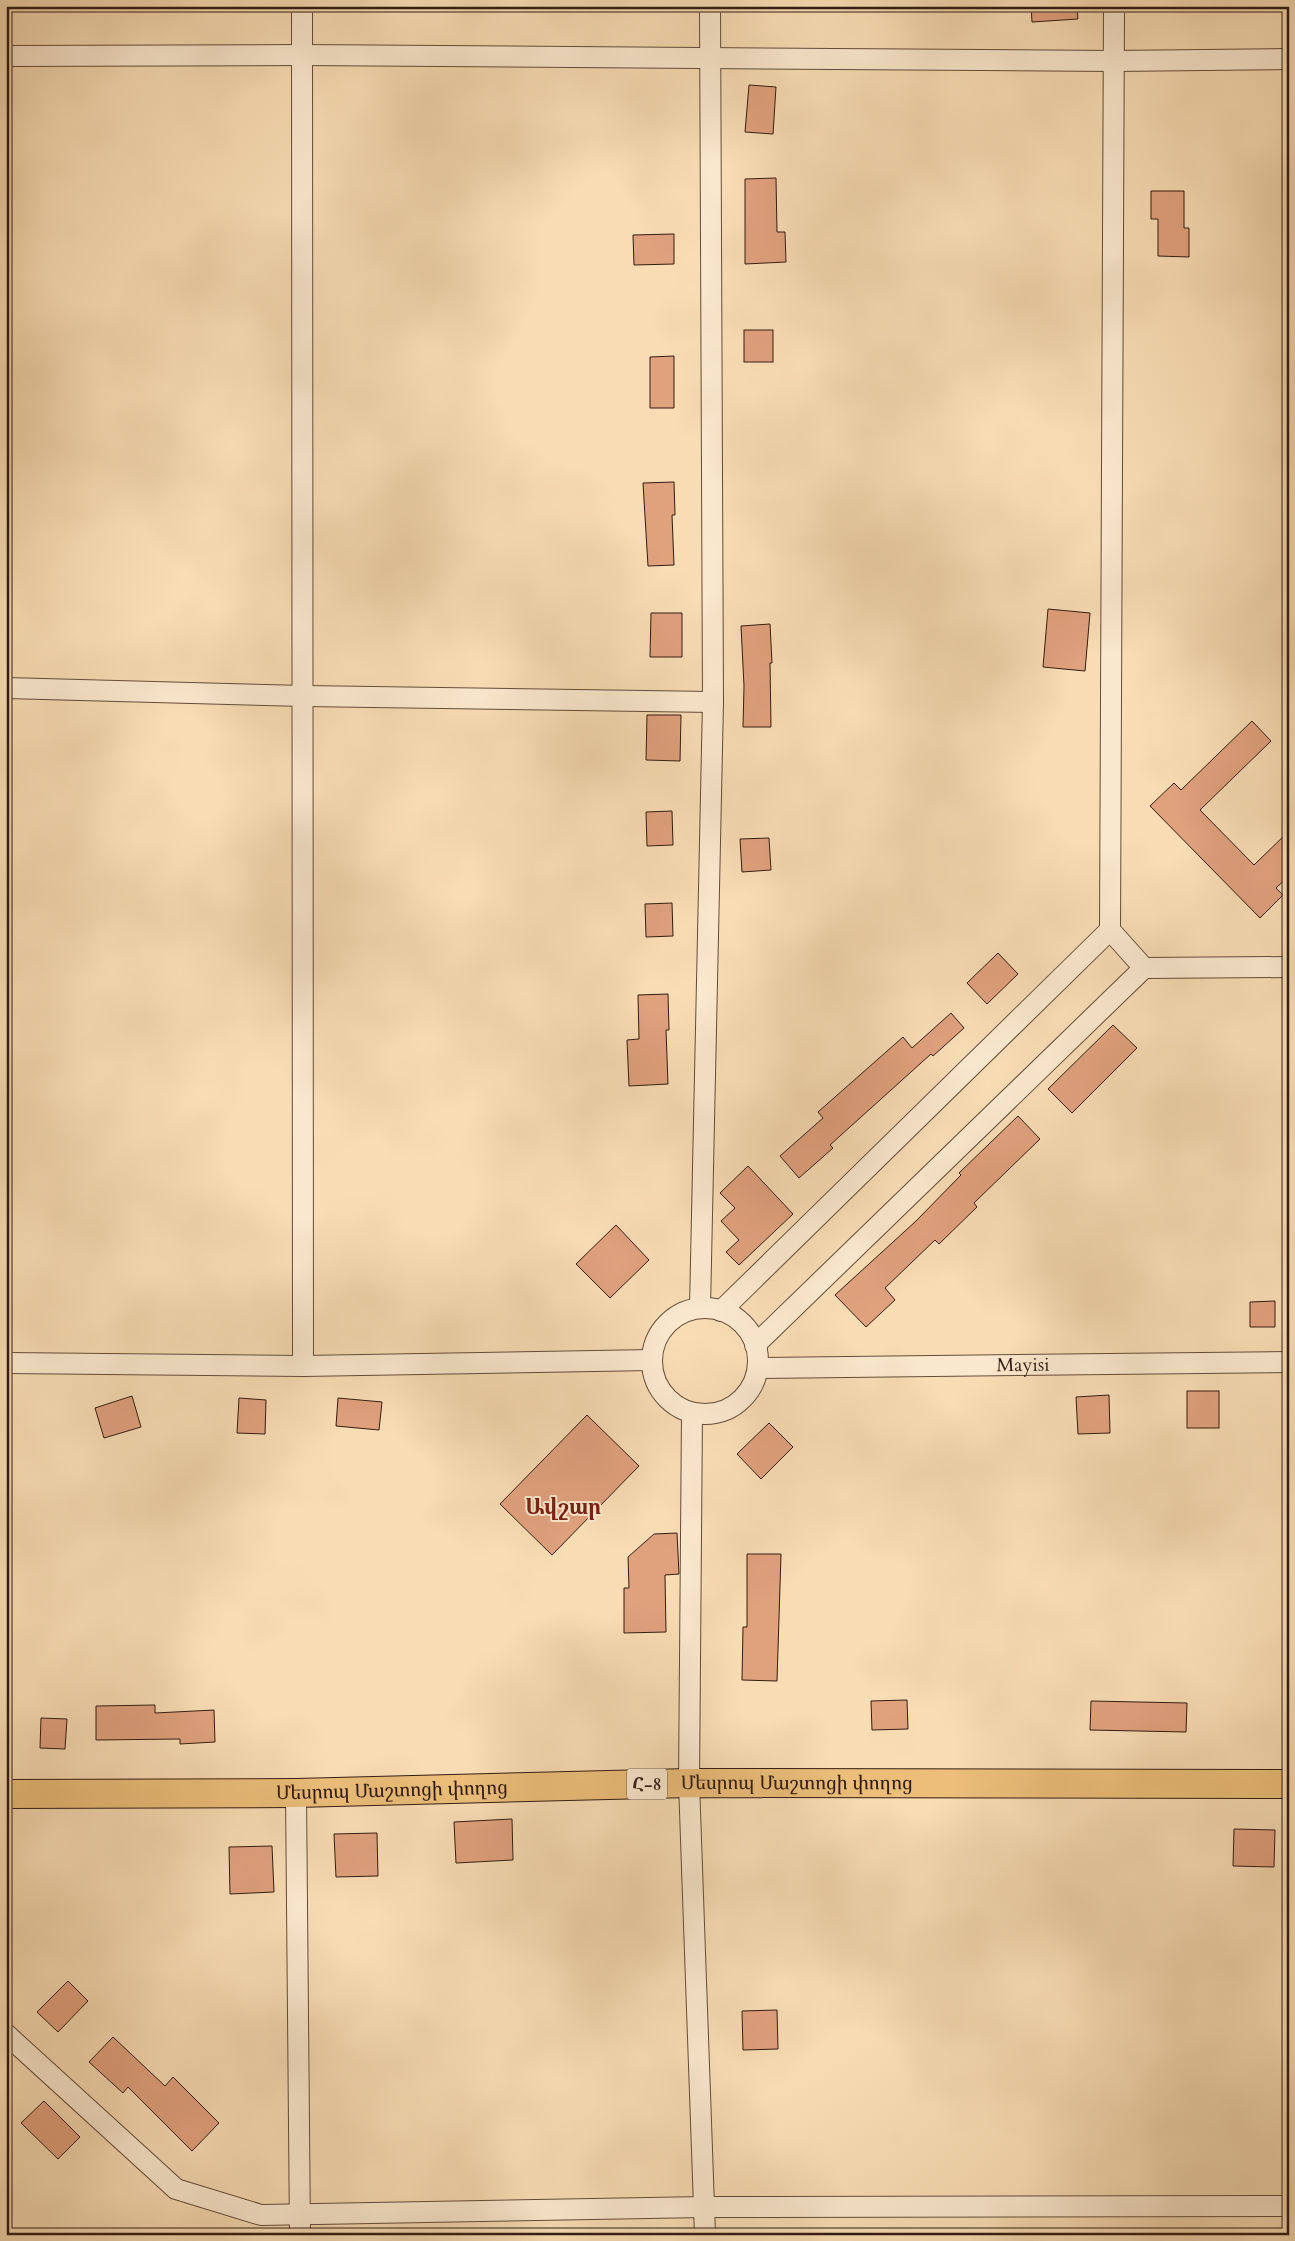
<svg xmlns="http://www.w3.org/2000/svg" width="1295" height="2241" font-family="Cardo,'Noto Serif Armenian',serif">
	<style>
		.building { fill: #e0a17d; stroke: #321c12 }
		.lines { fill: none; stroke-linecap: round; stroke-linejoin: round }
		.minor-casing { stroke: #644c3a; stroke-width: 22 }
		.primary-casing { stroke: #321c12; stroke-width: 30 }
		.minor { stroke: #fae8ce; stroke-width: 20 }
		.primary { stroke: #ecbe7a; stroke-width: 28 }
		.labels { text-anchor: middle; dominant-baseline: central; stroke-width: 4; stroke-linejoin: round; paint-order: stroke }
		.shield { fill: #fae8ce; stroke: #6e594a; stroke-width: 1 }
		.shield-label { font-size: 18px; font-weight: bold; fill: #321c12 }
		.street-label { font-size: 19px; fill: #321c12; stroke: #fae8ce }
		.quarter-label { font-size: 21px; font-weight: bold; fill: #7a1f14; stroke: #fae8ce }
	</style>
	<rect width="100%" height="100%" fill="#f8dcb4"/>
	<filter id="stains"><feTurbulence type="fractalNoise" baseFrequency=".004" numOctaves="4"/><feColorMatrix values="0 0 0 0 .2 0 0 0 0 .09 0 0 0 0 .02 0 0 0 .5 -.17"/></filter>
	<radialGradient id="worn" r=".72"><stop offset=".6" stop-color="#630" stop-opacity="0"/><stop offset="1" stop-color="#630" stop-opacity=".3"/></radialGradient>
	<g class="building">
		<polygon points="1031,6 1077,6 1078,19 1032,22"/>
		<polygon points="749,85 776,87 773,134 745,132"/>
		<polygon points="776,178 777,232 785,232 786,262 745,264 745,179"/>
		<polygon points="1151,191 1184,191 1184,228 1189,228 1189,257 1158,256 1158,219 1151,219"/>
		<polygon points="674,234 674,264 634,265 633,235"/>
		<rect x="744" y="330" width="29" height="32"/>
		<polygon points="674,356 674,408 650,408 650,357"/>
		<polygon points="674,482 675,515 672,515 674,565 648,566 643,483"/>
		<polygon points="1048,609 1090,613 1085,671 1043,667"/>
		<polygon points="651,613 682,613 682,657 650,657"/>
		<polygon points="770,624 772,663 770,663 771,727 743,727 744,686 741,626"/>
		<polygon points="647,715 681,715 680,761 646,760"/>
		<polygon points="1252,721 1271,741 1200,810 1254,865 1289,831 1289,876 1276,888 1283,895 1260,918 1150,806 1174,783 1181,790"/>
		<polygon points="672,811 673,845 647,846 646,812"/>
		<polygon points="769,838 771,870 742,872 740,839"/>
		<polygon points="672,903 673,936 646,937 645,904"/>
		<polygon points="998,953 1018,974 987,1004 967,983"/>
		<polygon points="668,994 669,1030 666,1030 668,1084 629,1086 627,1040 639,1039 638,995"/>
		<polygon points="951,1013 964,1028 933,1056 931,1054 830,1145 833,1148 799,1178 780,1156 823,1118 818,1112 903,1037 912,1048"/>
		<polygon points="1113,1025 1137,1048 1072,1113 1048,1089"/>
		<polygon points="1018,1116 1040,1139 974,1203 977,1207 939,1244 935,1240 885,1288 895,1300 866,1327 835,1295 916,1221 961,1175 959,1173"/>
		<polygon points="748,1166 793,1214 739,1265 726,1252 739,1240 721,1221 735,1208 720,1193"/>
		<polygon points="616,1225 649,1260 610,1298 576,1264"/>
		<polygon points="1275,1301 1275,1327 1250,1327 1250,1302"/>
		<rect x="1187" y="1391" width="32" height="37"/>
		<polygon points="1109,1395 1110,1433 1078,1434 1076,1397"/>
		<polygon points="132,1396 141,1427 104,1438 95,1408"/>
		<polygon points="239,1398 266,1400 265,1434 237,1433"/>
		<polygon points="338,1398 382,1402 379,1430 336,1426"/>
		<polygon points="587,1415 639,1466 552,1555 500,1504"/>
		<polygon points="769,1423 793,1447 761,1479 737,1454"/>
		<polygon points="677,1533 679,1574 665,1575 666,1632 624,1633 624,1588 629,1588 628,1557 654,1534"/>
		<polygon points="747,1554 781,1554 777,1681 742,1680 743,1627 747,1627"/>
		<polygon points="907,1700 908,1729 872,1730 871,1701"/>
		<polygon points="1091,1701 1187,1703 1186,1732 1090,1730"/>
		<polygon points="155,1705 155,1713 214,1710 215,1742 180,1744 180,1739 96,1740 96,1706"/>
		<polygon points="41,1718 67,1719 65,1749 40,1748"/>
		<polygon points="512,1819 513,1860 456,1863 454,1822"/>
		<polygon points="1234,1829 1275,1830 1274,1867 1233,1866"/>
		<polygon points="377,1833 378,1876 336,1877 334,1834"/>
		<polygon points="272,1846 274,1892 230,1894 229,1847"/>
		<polygon points="68,1981 88,2001 58,2032 37,2012"/>
		<polygon points="777,2010 778,2049 743,2050 742,2011"/>
		<polygon points="113,2037 165,2086 173,2077 219,2123 192,2151 128,2087 123,2093 89,2062"/>
		<polygon points="44,2101 80,2137 58,2159 21,2123"/>
	</g>
	<g class="lines">
		<defs>
			<g id="minor">
				<polyline points="302,6 303,1366"/>
				<polyline points="1114,6 1110,930 1144,968 1289,967"/>
				<polyline points="6,56 302,55 1113,61 1289,59"/>
				<polyline points="6,688 304,696 713,702"/>
				<polyline points="700,1308 713,702 710,6"/>
				<circle cx="705" cy="1361" r="53"/>
				<polyline points="721,1311 1110,930"/>
				<polyline points="755,1345 1144,968"/>
				<polyline points="6,1363 303,1366 652,1360"/>
				<path id="s1" d="M758 1368 1289 1362"/>
				<polyline points="692,1413 689,1783 705,2235"/>
				<polyline points="296,1793 300,2235"/>
				<polyline points="6,2034 176,2189 261,2215 704,2207 1289,2206"/>
			</g>
			<g id="primary">
				<path id="s2" d="M6 1794 296 1793 689 1783 1289 1784"/>
			</g>
		</defs>
		<use href="#minor" class="minor-casing"/>
		<use href="#primary" class="primary-casing"/>
		<use href="#minor" class="minor"/>
		<use href="#primary" class="primary"/>
	</g>
	<g class="labels">
		<rect class="shield" x="627" y="1768.5" width="40" height="31" rx="4"/>
		<g class="shield-label">
			<text x="647" y="1784">Հ-8</text>
		</g>
		<g class="street-label">
			<text stroke="none"><textPath href="#s1" startOffset="265">Mayisi</textPath></text>
			<text stroke="none"><textPath href="#s2" startOffset="791">Մեսրոպ Մաշտոցի փողոց</textPath></text>
			<text stroke="none"><textPath href="#s2" startOffset="386">Մեսրոպ Մաշտոցի փողոց</textPath></text>
		</g>
		<g class="quarter-label">
			<text x="563" y="1507">Ավշար</text>
		</g>
	</g>
	<rect width="1295" height="2241" fill="none" stroke="#f8dcb4" stroke-width="25"/>
	<rect x="8" y="8" width="1280" height="2226" fill="none" stroke="#321c12" stroke-width="2.5"/>
	<rect x="12" y="12" width="1270" height="2216" fill="none" stroke="#321c12"/>
	<rect width="100%" height="100%" filter="url(#stains)"/>
	<rect width="100%" height="100%" fill="url(#worn)"/>
</svg>
